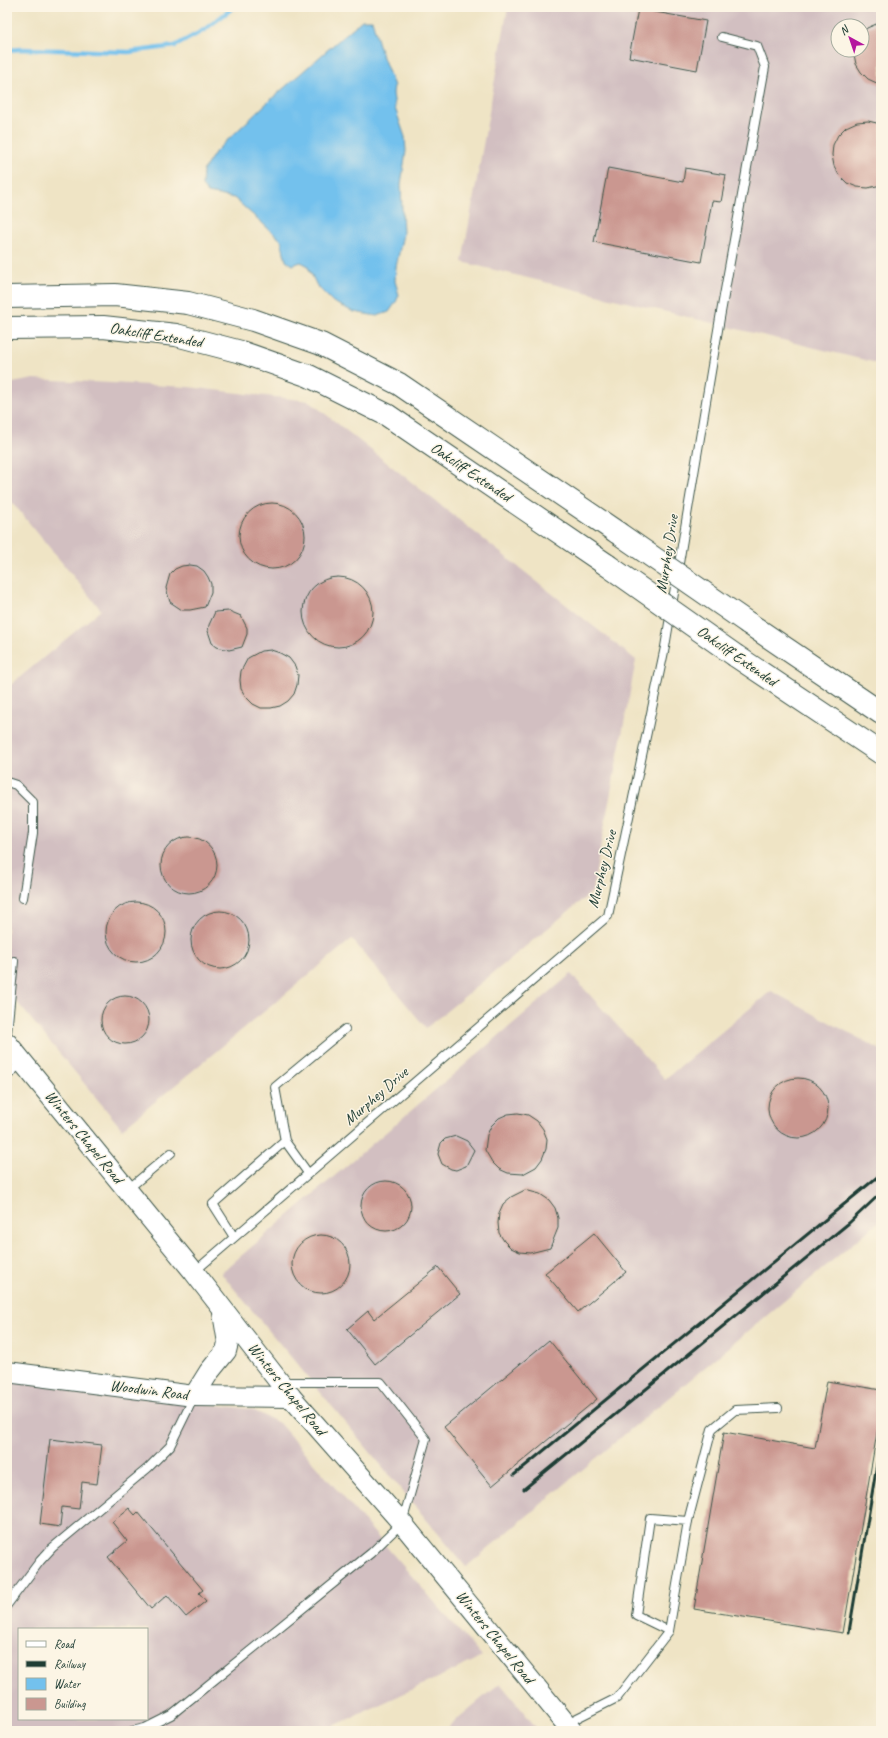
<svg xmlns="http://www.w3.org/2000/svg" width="888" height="1738" font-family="Caveat,sans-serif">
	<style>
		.industrial { fill: #d2bfc1; fill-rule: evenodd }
		.water { fill: #73c1ed; stroke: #497f90 }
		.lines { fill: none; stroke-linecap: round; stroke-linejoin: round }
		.stream { stroke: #73c1ed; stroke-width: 4.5 }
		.building { fill: #ca9790 }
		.service-casing { stroke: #3e564a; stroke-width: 10 }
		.tertiary-casing { stroke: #3e564a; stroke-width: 22 }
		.secondary-casing { stroke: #3e564a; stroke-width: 24 }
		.service { stroke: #fff; stroke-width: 8 }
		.tertiary { stroke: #fff; stroke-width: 20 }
		.secondary { stroke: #fff; stroke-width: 22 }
		.rail { stroke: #1f3d34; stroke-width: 3 }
		.secondary-bridge-casing { stroke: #3e564a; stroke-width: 24; stroke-linecap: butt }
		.secondary-bridge { stroke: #fff; stroke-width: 22 }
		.labels { text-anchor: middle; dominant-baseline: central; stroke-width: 3; stroke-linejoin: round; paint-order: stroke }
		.street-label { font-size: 16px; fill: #1f3d34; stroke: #fcf5e5 }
	</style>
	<rect width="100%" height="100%" fill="#fcf5e5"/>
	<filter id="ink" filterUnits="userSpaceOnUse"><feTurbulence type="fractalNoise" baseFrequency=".025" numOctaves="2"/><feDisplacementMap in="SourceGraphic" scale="8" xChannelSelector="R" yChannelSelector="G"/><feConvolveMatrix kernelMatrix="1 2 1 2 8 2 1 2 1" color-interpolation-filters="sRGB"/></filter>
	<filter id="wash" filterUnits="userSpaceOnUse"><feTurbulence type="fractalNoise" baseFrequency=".012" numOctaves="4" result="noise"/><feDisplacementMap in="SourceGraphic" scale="16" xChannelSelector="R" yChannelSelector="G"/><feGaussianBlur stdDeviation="0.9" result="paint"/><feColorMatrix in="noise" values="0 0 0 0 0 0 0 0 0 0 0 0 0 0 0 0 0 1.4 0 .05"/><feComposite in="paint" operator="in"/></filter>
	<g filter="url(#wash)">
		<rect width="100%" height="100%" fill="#efe4c5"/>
		<g class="industrial">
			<path d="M508 7H881V364L462 262ZM838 26H862V50H838Z"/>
			<polygon points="34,379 188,387 309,401 636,660 592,892 426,1028 352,939 122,1129 7,990 7,688 101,610 7,496 7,384"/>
			<polygon points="571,974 665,1079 771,991 881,1050 881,1220 466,1567 221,1273"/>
			<path d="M7 1381 251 1409 279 1423 482 1657 323 1731H7ZM19 1629H147V1719H19Z"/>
			<polygon points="500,1683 539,1731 443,1731"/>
		</g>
		<polygon class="water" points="362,20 372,20 381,52 394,86 393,93 395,108 405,137 406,151 401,184 403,234 396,267 395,281 399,295 396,302 389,312 377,316 354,312 333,302 317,286 307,265 301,262 292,265 286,261 281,240 234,198 208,193 202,186 203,171 216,151 269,101"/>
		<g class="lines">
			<polyline class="stream" points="7,50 22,49 129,52 175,46 204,30 234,7"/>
		</g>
		<g id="blocks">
			<g class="building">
				<polygon points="638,9 706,21 697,70 629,57"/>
				<polygon points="881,22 881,85 868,79 861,72 856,64 853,50 862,50 862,34 867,28"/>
				<polygon points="868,121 881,124 881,185 868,188 857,187 847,183 839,175 834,166 832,155 833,145 838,135 846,127 857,122"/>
				<polygon points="608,168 683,182 685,168 726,175 721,202 712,201 701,262 594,242"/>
				<circle cx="272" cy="536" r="33"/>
				<polygon points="190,565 197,566 204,571 208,577 211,584 211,592 205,607 190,610 182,610 170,602 166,588 170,574 175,569 182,566"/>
				<circle cx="338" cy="612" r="35"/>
				<polygon points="229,611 241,616 247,628 247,634 242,647 229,650 217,647 212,643 208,631 209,625 215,612"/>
				<polygon points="271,650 280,653 289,658 295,666 298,675 297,685 294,694 288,701 280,706 271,708 261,708 253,704 246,697 241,689 240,680 241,671 248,658 261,651"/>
				<circle cx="189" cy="865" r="28"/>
				<circle cx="136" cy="932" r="30"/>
				<circle cx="220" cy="940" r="29"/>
				<circle cx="125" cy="1020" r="24"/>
				<circle cx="798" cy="1108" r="30"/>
				<polygon points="518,1113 528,1115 537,1121 543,1129 547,1139 546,1149 542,1159 536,1167 523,1174 508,1173 499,1169 492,1162 485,1150 487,1135 491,1126 499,1118 508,1114"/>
				<polygon points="456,1136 467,1141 474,1150 466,1166 456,1170 451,1169 442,1164 438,1154 441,1143 445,1139"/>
				<circle cx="386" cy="1206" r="25"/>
				<polygon points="525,1190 540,1194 549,1200 555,1208 558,1218 558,1228 550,1248 530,1253 520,1252 511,1248 504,1241 499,1233 498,1223 499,1213 503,1204 511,1197"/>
				<polygon points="594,1233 626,1272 578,1312 545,1273"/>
				<circle cx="321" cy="1264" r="29"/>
				<polygon points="438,1267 460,1294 375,1364 347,1329 368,1311 374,1319"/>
				<polygon points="549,1340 597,1399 492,1486 444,1427"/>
				<polygon points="827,1381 881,1390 881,1409 843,1633 694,1609 724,1432 815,1448"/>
				<polygon points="50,1439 102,1445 97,1484 82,1482 79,1509 62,1507 60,1527 40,1524"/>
				<polygon points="129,1508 135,1515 138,1512 203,1590 199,1593 206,1601 186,1617 167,1595 151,1609 108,1557 127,1541 112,1522"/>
			</g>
		</g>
	</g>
	<g filter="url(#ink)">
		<use href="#blocks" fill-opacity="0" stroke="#3e564a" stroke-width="1"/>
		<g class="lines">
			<defs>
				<g id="service">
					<polyline points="7,782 16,785 33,802 33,833 23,898"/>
					<polyline points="7,1033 14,961"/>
					<polyline points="7,1076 22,1062"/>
					<polyline points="308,1173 285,1141 275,1087 345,1029"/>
					<polyline points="127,1190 171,1153"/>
					<polyline points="234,1237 213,1204 285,1141"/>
					<polyline points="194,1272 608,916 665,647 720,318 765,67 757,46 722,37"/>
					<polyline points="688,1521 712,1429 735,1410 778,1408"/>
					<polyline points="7,1605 40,1561 52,1548 148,1468 170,1446 194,1397"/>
					<polyline points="567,1723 617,1698 669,1631 688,1521 650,1518 636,1615 669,1631"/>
					<polyline points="132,1731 145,1728 171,1715 371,1553 402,1523 426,1439 381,1382 282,1382"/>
				</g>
				<g id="tertiary">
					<polyline points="7,1043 194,1272 291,1397 402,1523 572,1731"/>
					<polyline points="7,1372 194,1396 291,1397"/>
					<polyline points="194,1396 209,1372 226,1351 228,1343 223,1313"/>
				</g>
				<g id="secondary">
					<polyline points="7,297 115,295 188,303 253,320 321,344 399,384 618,533"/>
					<polyline points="7,328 103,327 176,335 241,352 309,376 387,415 607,565"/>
					<polyline points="748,623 881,713"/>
					<polyline points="736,656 881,753"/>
				</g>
			</defs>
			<use href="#service" class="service-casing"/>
			<use href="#tertiary" class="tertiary-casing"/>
			<use href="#secondary" class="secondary-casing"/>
			<use href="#service" class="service"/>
			<use href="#tertiary" class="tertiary"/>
			<use href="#secondary" class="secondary"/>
			<g class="rail">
				<polyline points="514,1475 881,1174"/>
				<polyline points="524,1489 849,1223 881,1193"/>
				<polyline points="849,1632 881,1440"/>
			</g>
			<defs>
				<g id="secondary-bridge">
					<polyline points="618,533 748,623"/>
					<polyline points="607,565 736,656"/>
				</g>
			</defs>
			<use href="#secondary-bridge" class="secondary-bridge-casing"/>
			<use href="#secondary-bridge" class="secondary-bridge"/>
		</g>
	</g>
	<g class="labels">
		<g class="street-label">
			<text transform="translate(156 335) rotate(9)">Oakcliff Extended</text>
			<text transform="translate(471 472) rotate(34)">Oakcliff Extended</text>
			<text transform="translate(667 554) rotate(-81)">Murphey Drive</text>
			<text transform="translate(737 656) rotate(35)">Oakcliff Extended</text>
			<text transform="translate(602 869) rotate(-76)">Murphey Drive</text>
			<text transform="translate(376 1096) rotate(-41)">Murphey Drive</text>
			<text transform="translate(84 1137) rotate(51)">Winters Chapel Road</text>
			<text transform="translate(287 1389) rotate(51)">Winters Chapel Road</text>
			<text transform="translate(149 1390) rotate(7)">Woodwin Road</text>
			<text transform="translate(495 1637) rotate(51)">Winters Chapel Road</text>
		</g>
	</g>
	<rect width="888" height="1738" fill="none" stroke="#fcf5e5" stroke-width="24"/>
	<rect x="18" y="1628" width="130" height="92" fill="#fcf5e5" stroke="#a4ab9e"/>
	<rect x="26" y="1641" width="20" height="6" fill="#ffffff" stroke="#a4ab9e"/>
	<text x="54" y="1648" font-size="12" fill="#1f3d34">Road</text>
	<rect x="26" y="1661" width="20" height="6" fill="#1f3d34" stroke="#a4ab9e"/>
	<text x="54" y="1668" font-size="12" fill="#1f3d34">Railway</text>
	<rect x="26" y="1678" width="20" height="12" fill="#73c1ed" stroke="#a4ab9e"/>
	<text x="54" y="1688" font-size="12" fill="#1f3d34">Water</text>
	<rect x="26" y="1698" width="20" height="12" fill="#ca9790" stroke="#a4ab9e"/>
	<text x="54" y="1708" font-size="12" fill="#1f3d34">Building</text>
	<g transform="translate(850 38) rotate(320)"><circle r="19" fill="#fcf5e5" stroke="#a4ab9e"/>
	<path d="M0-3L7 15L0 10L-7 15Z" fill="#b5179e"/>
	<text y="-6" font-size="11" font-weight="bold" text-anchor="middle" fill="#1f3d34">N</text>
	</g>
</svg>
